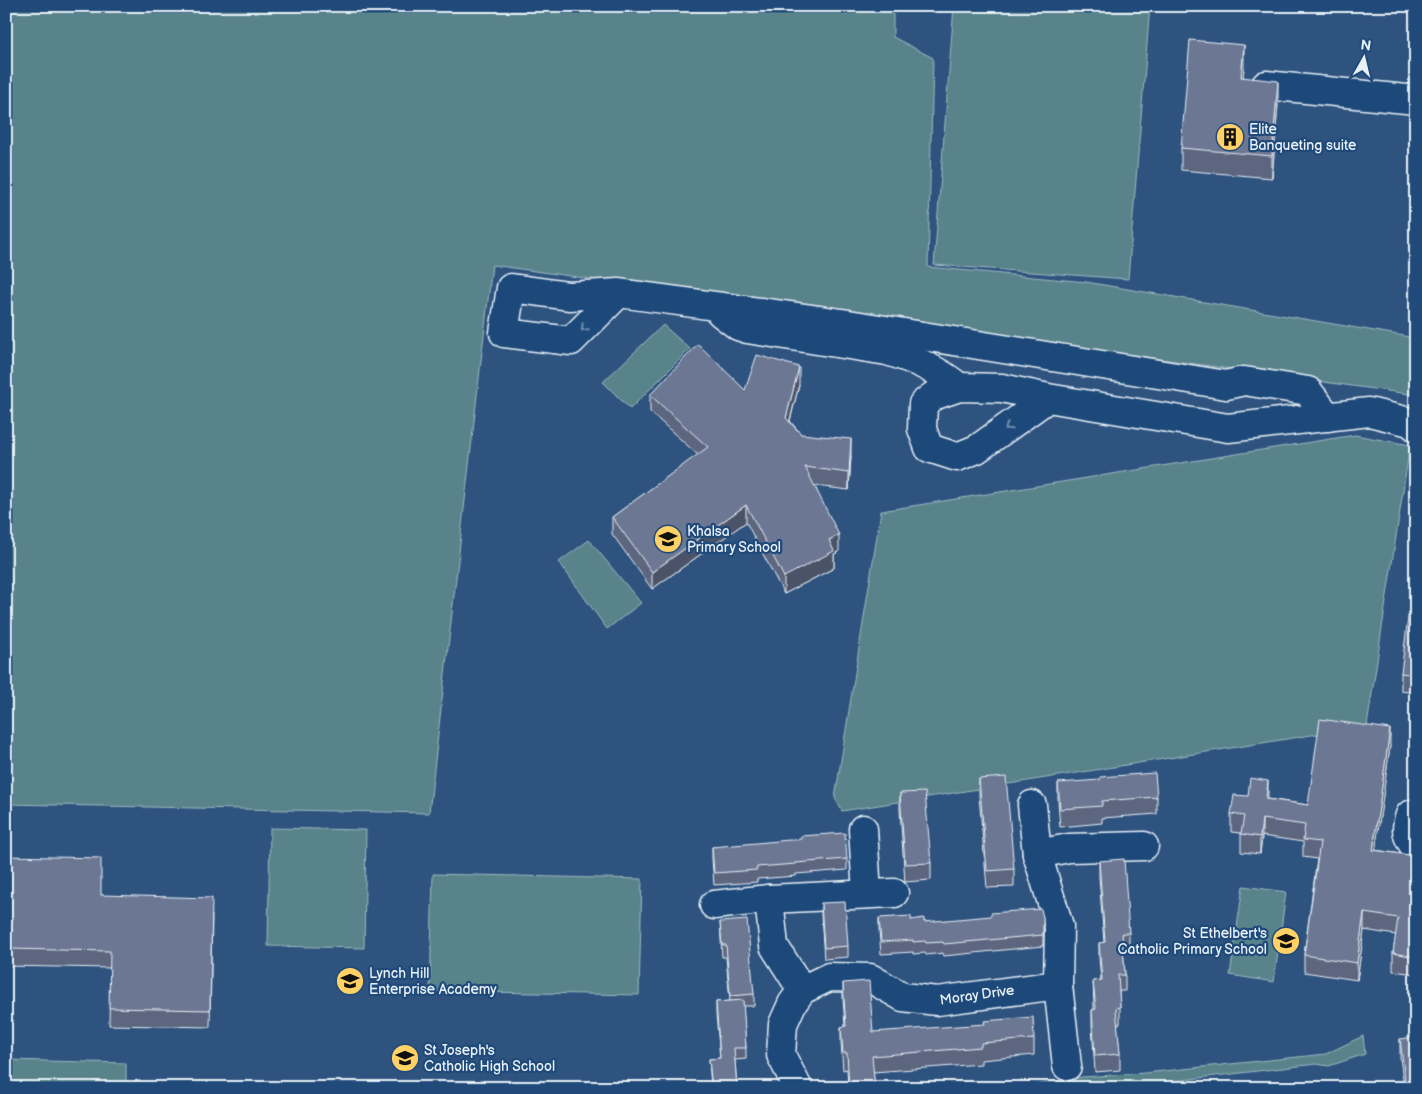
<svg xmlns="http://www.w3.org/2000/svg" width="1422" height="1094" font-family="'Balsamiq Sans',sans-serif">
	<style>
		.green { fill: #58838a; stroke: #a0bac1 }
		.lines { fill: none; stroke-linecap: round; stroke-linejoin: round }
		.minor-casing { stroke: #e8f1f8; stroke-width: 31 }
		.minor { stroke: #1f4a7a; stroke-width: 28 }
		.wall { fill: #5d667f; stroke: #e8f1f8 }
		.shaded-wall { fill: #4c5368; stroke: #e8f1f8 }
		.building { fill: #6c7794; stroke: #e8f1f8 }
		.oneway { stroke: #6f8dac }
		.labels { text-anchor: middle; dominant-baseline: central; stroke-width: 4.5; stroke-linejoin: round; paint-order: stroke }
		.poi-label { font-size: 14px; fill: #e8f1f8; stroke: #1f4a7a; text-anchor: start }
		.street-label { font-size: 14px; fill: #e8f1f8; stroke: #1f4a7a }
	</style>
	<rect width="100%" height="100%" fill="#2e537f"/>
	<filter id="ink" filterUnits="userSpaceOnUse"><feTurbulence type="fractalNoise" baseFrequency=".02" numOctaves="2"/><feDisplacementMap in="SourceGraphic" scale="10" xChannelSelector="R" yChannelSelector="G"/><feConvolveMatrix kernelMatrix="1 2 1 2 8 2 1 2 1" color-interpolation-filters="sRGB"/></filter>
	<g filter="url(#ink)">
		<g class="green">
			<polygon points="6,6 893,6 893,37 933,58 928,267 1086,282 1416,338 1416,395 492,265 429,813 6,804"/>
			<polygon points="954,6 1150,6 1128,279 934,265"/>
			<polygon points="663,325 690,349 630,409 603,382"/>
			<polygon points="1355,435 1410,445 1367,726 842,811 835,798 881,511"/>
			<polygon points="589,540 641,603 607,629 559,562"/>
			<polygon points="270,828 366,830 364,948 268,946"/>
			<polygon points="433,874 642,879 639,995 430,991"/>
			<polygon points="1243,886 1286,892 1274,982 1230,975"/>
			<polygon points="1363,1036 1365,1054 1329,1066 1316,1064 1174,1081 1175,1088 1016,1088 1082,1077 1145,1073 1326,1054"/>
			<polygon points="6,1060 126,1063 126,1088 6,1088"/>
		</g>
		<g class="lines">
			<defs>
				<g id="minor">
					<polyline points="1266,85 1416,100"/>
					<polyline points="619,293 571,341 504,333 511,288 569,296 619,293 842,323 1226,385 1244,381 1308,391 1328,417"/>
					<path d="M721 313 738 326 747 329 887 351C914 359 937 369 959 387"/>
					<polyline points="1048,398 977,449 957,457 929,448 922,429 923,404 933,396 959,387 1002,388 1048,398 1228,428 1369,412 1410,422 1416,427"/>
					<polyline points="1032,805 1037,854 1059,926 1058,985 1067,1066"/>
					<path d="M1416 813 1410 815C1405 829 1406 837 1416 848"/>
					<polyline points="863,829 867,894"/>
					<polyline points="1037,854 1069,848 1144,846"/>
					<polyline points="769,899 774,946 802,990"/>
					<polyline points="714,905 769,899 894,893"/>
					<polyline points="798,1088 781,1055 783,1024 792,1004 802,990 829,977 870,978 903,997 937,1001 1058,985"/>
				</g>
			</defs>
			<use href="#minor" class="minor-casing"/>
			<use href="#minor" class="minor"/>
		</g>
		<g class="wall">
			<polygon points="1244,68 1243,78 1278,104 1272,178 1181,170 1181,148"/>
			<polygon points="799,385 790,421 801,434 851,456 849,490 815,486 839,552 834,554 834,568 784,594 746,522 652,589 612,534 612,517 698,455 650,412 650,395 745,390"/>
			<polygon points="1416,603 1416,693 1401,691 1401,673"/>
			<polygon points="1390,746 1375,850 1416,856 1416,974 1393,971 1393,953 1396,935 1364,930 1357,980 1304,972 1304,955 1317,859 1303,857 1303,842 1262,836 1260,854 1241,852 1241,833 1231,832 1231,814 1268,799 1308,805"/>
			<polygon points="979,779 1014,869 1014,887 987,888 979,796"/>
			<polygon points="1058,783 1157,797 1157,814 1102,818 1102,823 1060,827 1058,801"/>
			<polygon points="900,793 931,863 931,880 905,882 900,811"/>
			<polygon points="712,847 847,859 847,870 796,874 796,876 757,879 757,882 714,885 712,859"/>
			<polygon points="6,856 101,895 212,915 210,1027 109,1025 110,968 6,966"/>
			<polygon points="1099,861 1129,933 1129,949 1123,949 1125,975 1125,991 1119,991 1120,1007 1120,1024 1117,1024 1120,1054 1120,1070 1095,1072 1092,1026 1092,1010 1094,1009 1093,981 1101,980 1099,959 1099,943 1104,943 1099,877"/>
			<polygon points="821,903 848,946 848,957 824,959 821,915"/>
			<polygon points="1043,917 1043,946 944,956 943,953 926,955 925,953 913,954 913,952 881,954 879,930 879,918 911,920 924,922"/>
			<polygon points="720,922 754,994 754,1006 743,1006 746,1048 746,1059 735,1060 737,1088 711,1088 709,1059 720,1058 716,1014 716,1002 730,1001 726,957 722,957"/>
			<polygon points="843,983 873,1032 1034,1039 1034,1055 981,1060 981,1064 873,1072 875,1088 848,1088 847,1069 843,1070 841,1043 841,1027 845,1026 843,1000"/>
			<polygon points="1400,1039 1416,1088 1404,1088 1400,1057"/>
		</g>
		<g class="shaded-wall">
			<polygon points="1244,45 1244,68 1241,100 1241,77"/>
			<polygon points="1278,81 1278,104 1272,178 1272,156"/>
			<polygon points="799,367 799,385 786,435 786,418"/>
			<polygon points="851,439 851,456 849,490 849,473"/>
			<polygon points="746,505 746,522 652,589 652,572"/>
			<polygon points="839,535 839,552 834,554 834,568 784,594 784,577 829,540"/>
			<polygon points="1390,729 1390,746 1373,867 1373,850"/>
			<polygon points="1268,781 1268,798 1266,816 1266,799"/>
			<polygon points="1262,819 1262,836 1260,854 1260,837"/>
			<polygon points="1364,913 1364,930 1357,980 1357,963"/>
		</g>
		<g class="building">
			<polygon points="1190,40 1244,45 1241,77 1278,81 1272,156 1181,148"/>
			<polygon points="698,344 745,390 757,355 799,367 786,418 801,434 851,439 849,473 805,467 839,535 829,540 834,551 784,577 746,505 652,572 612,517 708,447 650,395"/>
			<polygon points="1410,602 1416,603 1416,675 1401,673"/>
			<polygon points="1320,719 1390,729 1373,850 1416,856 1416,957 1393,953 1398,918 1364,913 1357,963 1304,955 1320,842 1303,840 1305,825 1262,819 1260,837 1241,834 1244,816 1231,814 1234,795 1248,796 1250,778 1268,781 1266,799 1308,805"/>
			<polygon points="1155,773 1157,797 1102,801 1102,806 1060,809 1058,783 1100,780 1100,777"/>
			<polygon points="1006,777 1014,869 987,871 979,779"/>
			<polygon points="925,792 931,863 905,864 900,793"/>
			<polygon points="845,833 847,859 795,863 796,864 757,867 757,870 714,873 712,847 801,839 801,836"/>
			<polygon points="6,856 101,858 101,895 212,898 210,1010 109,1008 110,951 6,949"/>
			<polygon points="1124,859 1129,933 1122,933 1125,975 1118,975 1120,1007 1116,1008 1120,1054 1095,1056 1092,1010 1096,1009 1093,981 1102,980 1099,943 1105,942 1099,861"/>
			<polygon points="845,902 848,946 824,948 821,903"/>
			<polygon points="1041,909 1043,917 1043,935 944,944 943,942 926,943 925,941 913,942 913,940 881,942 879,918 911,916 911,920 924,918 924,922 991,916 991,913"/>
			<polygon points="747,920 754,994 730,996 726,945 722,945 720,922"/>
			<polygon points="869,981 873,1032 985,1024 984,1021 1033,1017 1034,1039 981,1043 981,1047 872,1056 875,1088 849,1088 847,1053 843,1053 841,1027 846,1026 843,983"/>
			<polygon points="743,1000 746,1048 734,1048 737,1088 712,1088 709,1059 720,1058 716,1002"/>
			<polygon points="1416,1037 1416,1088 1406,1088 1400,1039"/>
		</g>
		<defs><path id="oneway-chevron" d="M-2-3.5L2.5 0L-2 3.5" fill="none" stroke-width="1.6" stroke-linecap="round" stroke-linejoin="round" transform="scale(1.25)"/></defs>
		<g class="oneway">
			<use href="#oneway-chevron" transform="translate(584 328) rotate(135)"/>
			<use href="#oneway-chevron" transform="translate(1008 427) rotate(145)"/>
		</g>
	</g>
	<defs>
		<symbol id="building-disc" viewBox="-11 -11 22 22"><circle r="9.5" fill="#ffd166" stroke="#1f4a7a"/><path d="M-4-6H4V6H1V3H-1V6H-4ZM-2.5-4.3h1.7v1.8h-1.7ZM.8-4.3h1.7v1.8H.8ZM-2.5-1h1.7V.8h-1.7ZM.8-1h1.7V.8H.8Z" fill="#111"/></symbol>
		<symbol id="school-disc" viewBox="-11 -11 22 22"><circle r="9.5" fill="#ffd166" stroke="#1f4a7a"/><path d="M0-5L7-2L0 1L-7-2ZM-4 1L0 2.5L4 1V4Q0 6-4 4Z" fill="#111"/></symbol>
	</defs>
	<g fill-rule="evenodd">
		<use href="#building-disc" x="1214" y="121" width="32" height="32"/>
		<use href="#school-disc" x="652" y="523" width="32" height="32"/>
		<use href="#school-disc" x="1270" y="925" width="32" height="32"/>
		<use href="#school-disc" x="334" y="965" width="32" height="32"/>
		<use href="#school-disc" x="389" y="1042" width="32" height="32"/>
	</g>
	<g class="labels">
		<g class="poi-label">
			<text x="1249" y="129">Elite<tspan x="1249" dy="16">Banqueting suite</tspan></text>
			<text x="687" y="531">Khalsa<tspan x="687" dy="16">Primary School</tspan></text>
			<text x="1267" y="933" text-anchor="end">St Ethelbert's<tspan x="1267" dy="16">Catholic Primary School</tspan></text>
			<text x="369" y="973">Lynch Hill<tspan x="369" dy="16">Enterprise Academy</tspan></text>
			<text x="424" y="1050">St Joseph's<tspan x="424" dy="16">Catholic High School</tspan></text>
		</g>
		<g class="street-label">
			<text transform="translate(977 995) rotate(-8)">Moray Drive</text>
		</g>
	</g>
	<rect width="1422" height="1094" fill="none" stroke="#1f4a7a" stroke-width="25"/>
	<rect x="12" y="12" width="1397" height="1069" fill="none" stroke="#e8f1f8" stroke-width="2" filter="url(#ink)"/>
	<g transform="translate(1364 58) rotate(8)" stroke="#1f4a7a" stroke-width="4" paint-order="stroke">
	<path d="M0-4L9 19L0 12L-9 19Z" fill="#e8f1f8"/>
	<text y="-8" font-size="14" font-weight="bold" text-anchor="middle" fill="#e8f1f8">N</text>
	</g>
</svg>
